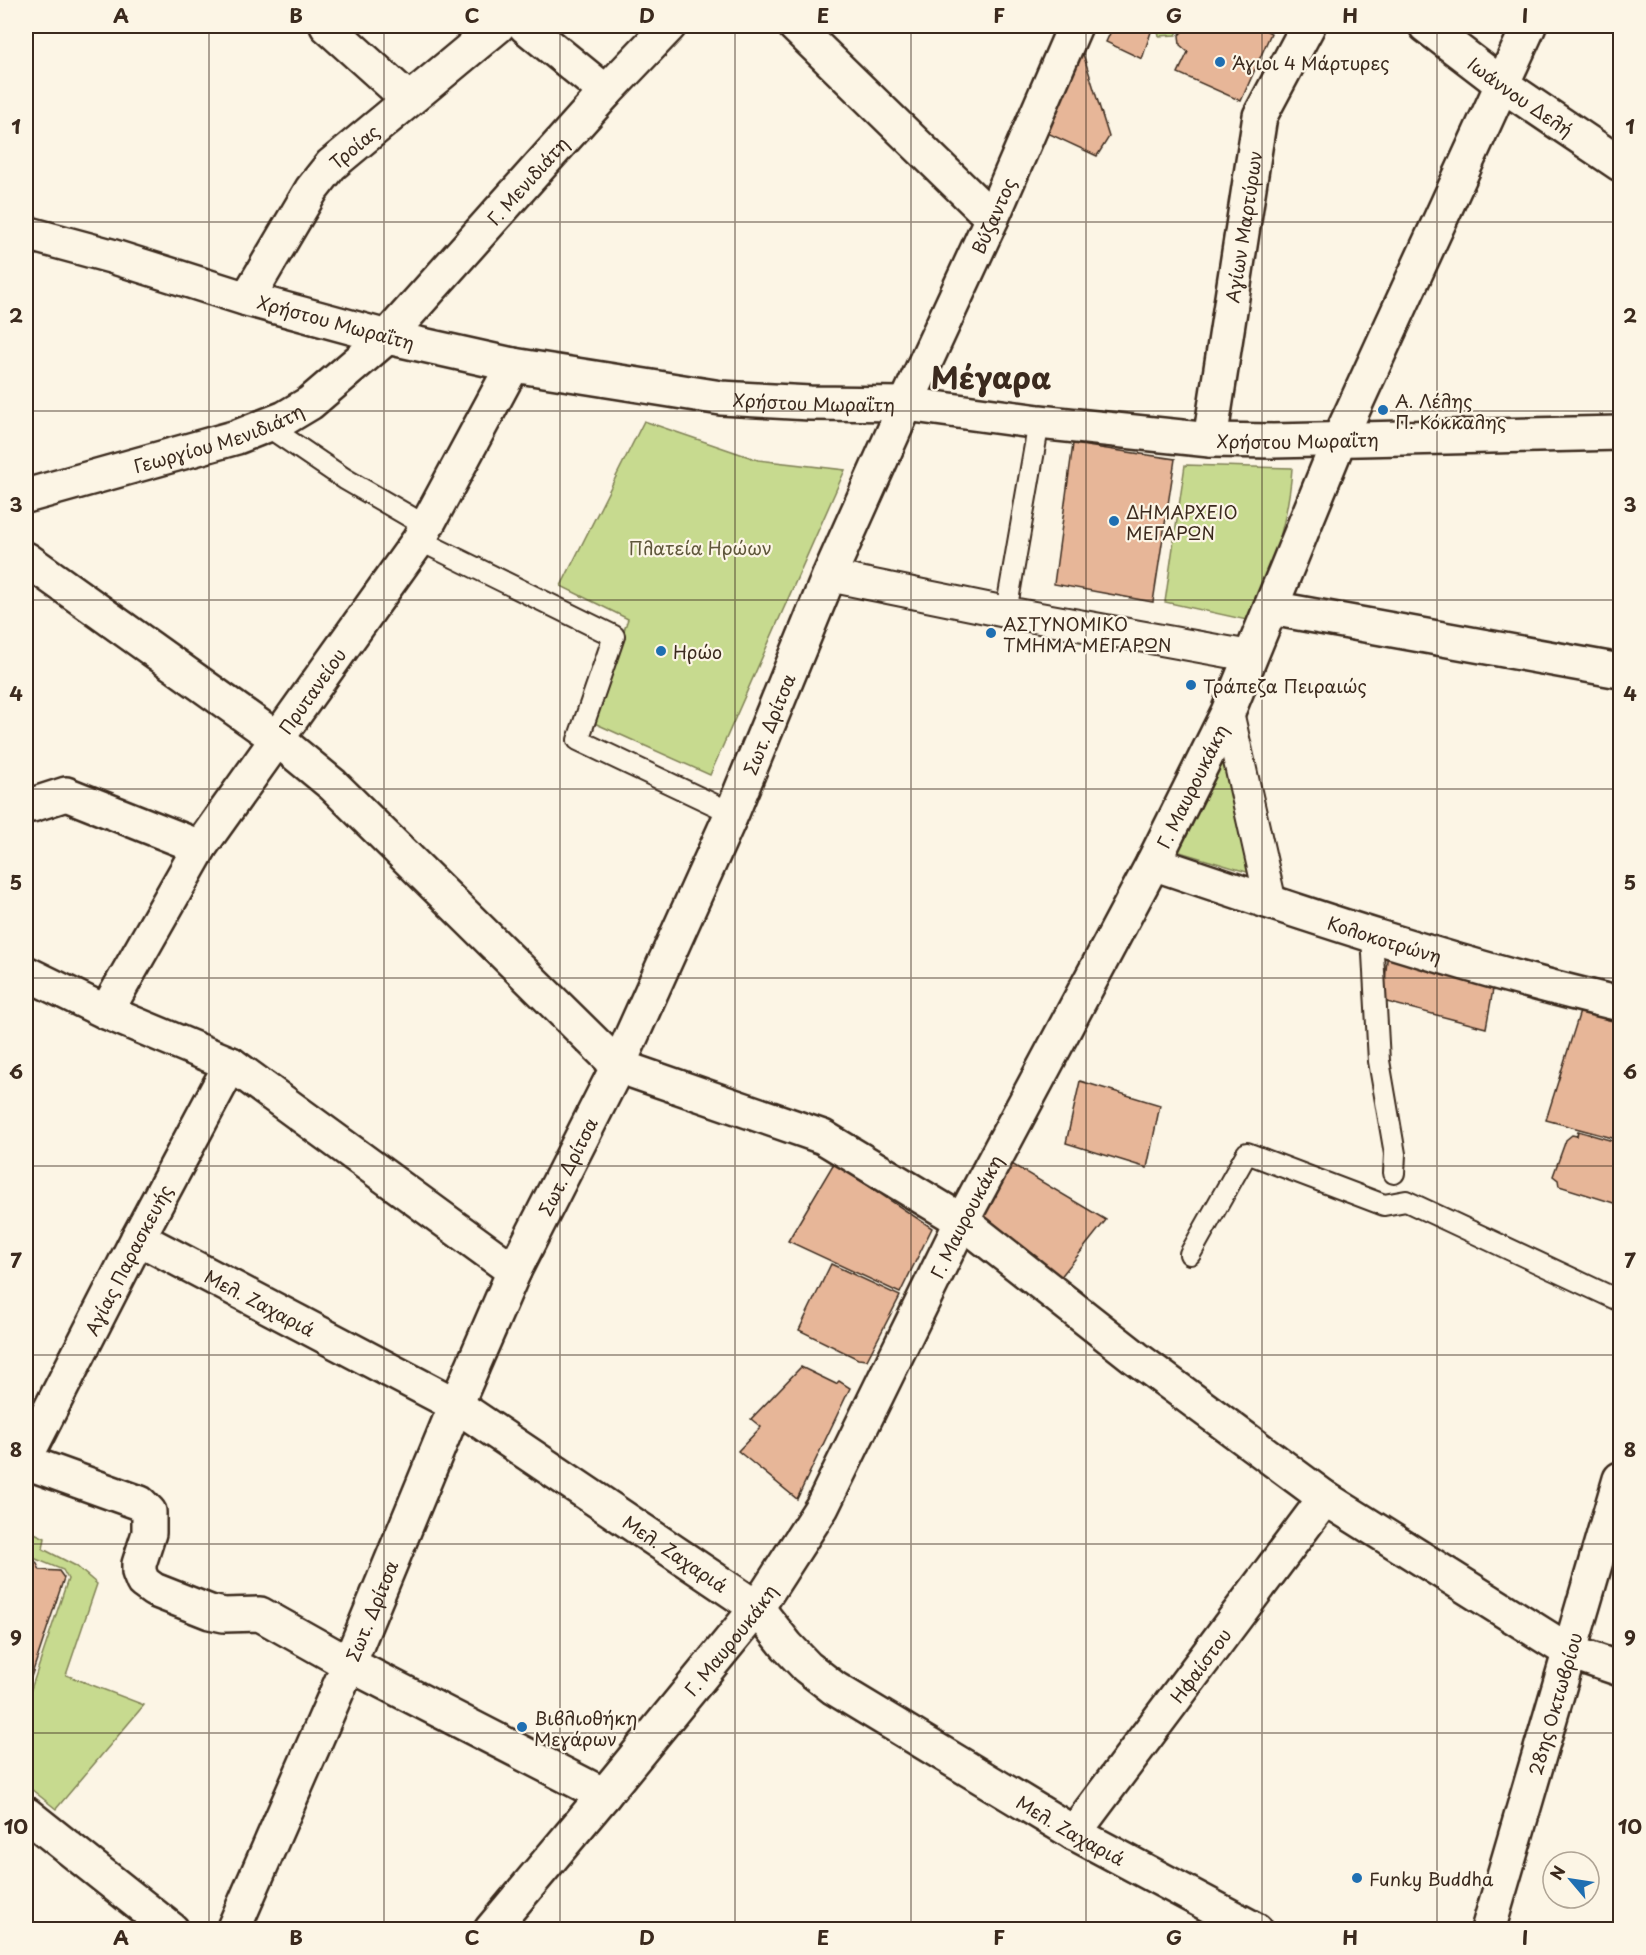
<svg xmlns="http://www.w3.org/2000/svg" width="1646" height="1955" font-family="'Playpen Sans',sans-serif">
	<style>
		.green { fill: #c7da8f; stroke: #818256; stroke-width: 1.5 }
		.building { fill: #e7b698; stroke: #3b2a1e; stroke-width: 1.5 }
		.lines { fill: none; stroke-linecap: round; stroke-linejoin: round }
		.service-casing { stroke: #3b2a1e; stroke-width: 24 }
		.pedestrian-casing { stroke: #3b2a1e; stroke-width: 34 }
		.minor-casing { stroke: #3b2a1e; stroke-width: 38 }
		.tertiary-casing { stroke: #3b2a1e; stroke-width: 38 }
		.secondary-casing { stroke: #3b2a1e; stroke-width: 38 }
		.service { stroke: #fcf5e5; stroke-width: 20 }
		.pedestrian { stroke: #fcf5e5; stroke-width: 30 }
		.minor { stroke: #fcf5e5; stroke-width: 33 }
		.tertiary { stroke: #fcf5e5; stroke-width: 33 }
		.secondary { stroke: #fcf5e5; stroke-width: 33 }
		.grid { fill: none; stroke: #3b2a1e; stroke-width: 1.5; stroke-opacity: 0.55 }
		.poi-dot { fill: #1f6fb2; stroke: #fcf5e5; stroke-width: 2 }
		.labels { text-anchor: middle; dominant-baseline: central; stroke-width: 4.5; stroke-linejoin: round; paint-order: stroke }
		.poi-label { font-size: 18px; fill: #3b2a1e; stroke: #fcf5e5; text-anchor: start }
		.street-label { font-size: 18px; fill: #3b2a1e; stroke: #fcf5e5 }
		.park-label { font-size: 18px; fill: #5e563a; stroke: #fcf5e5 }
		.town-label { font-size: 30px; font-weight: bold; fill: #3b2a1e; stroke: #fcf5e5 }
		.neatline { fill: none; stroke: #3b2a1e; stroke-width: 2 }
		.grid-label { font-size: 20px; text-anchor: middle; font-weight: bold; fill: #3b2a1e }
	</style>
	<rect width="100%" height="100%" fill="#fcf5e5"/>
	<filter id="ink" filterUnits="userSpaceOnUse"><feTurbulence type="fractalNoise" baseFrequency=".0167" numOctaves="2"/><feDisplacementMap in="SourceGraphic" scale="12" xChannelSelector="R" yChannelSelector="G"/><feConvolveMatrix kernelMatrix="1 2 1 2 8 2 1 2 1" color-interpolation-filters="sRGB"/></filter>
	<g filter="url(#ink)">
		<g class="green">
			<polygon points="1157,26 1181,26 1176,35 1159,36"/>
			<polygon points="644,421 758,460 845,470 710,775 592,722 628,619 561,586"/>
			<path d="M1185 465 1292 468C1289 520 1270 573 1251 621L1165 602Z"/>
			<polygon points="1211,754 1227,758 1250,873 1163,847"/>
			<polygon points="26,1529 45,1538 43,1549 76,1566 97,1584 66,1675 144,1705 56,1809 26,1785 26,1704 68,1579 63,1570 26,1555"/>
		</g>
		<g class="building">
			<polygon points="1104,26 1153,26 1142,59 1106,42 1112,29"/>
			<polygon points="1197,26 1257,26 1271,33 1241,101 1178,73 1188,52 1180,45 1179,35 1187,27"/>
			<polygon points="1079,41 1109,137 1097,156 1041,130"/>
			<polygon points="1073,444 1175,459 1153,602 1054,584"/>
			<polygon points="1388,950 1494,984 1486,1028 1383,1001"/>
			<polygon points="1582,1005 1620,1016 1620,1140 1546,1120"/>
			<polygon points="1080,1081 1160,1105 1147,1168 1066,1143"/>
			<polygon points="1578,1131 1620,1143 1620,1205 1559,1186 1558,1180 1553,1176 1566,1140 1572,1135 1577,1136"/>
			<polygon points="1005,1160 1106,1220 1056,1283 974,1219"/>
			<polygon points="834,1163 932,1228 900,1293 788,1241"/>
			<polygon points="831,1264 900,1296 867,1360 858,1359 799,1330"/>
			<polygon points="801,1367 836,1384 839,1381 850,1388 797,1499 738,1451 761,1427 751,1419"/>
			<polygon points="26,1558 36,1562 40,1570 59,1571 64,1578 26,1692"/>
		</g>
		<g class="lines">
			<defs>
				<g id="service">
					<polyline points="267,426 345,479 426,526"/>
					<polyline points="419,540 614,636 578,740 732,813"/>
					<polyline points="1006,612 1039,422"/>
					<polyline points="1372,936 1379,1061 1395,1154 1394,1173"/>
					<polyline points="1190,1254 1247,1153 1384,1205 1406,1201 1620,1301"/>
				</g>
				<g id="pedestrian">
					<polyline points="829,576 1006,612 1250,656"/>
					<polyline points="1228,712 1271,903"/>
				</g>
				<g id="minor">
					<polyline points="327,26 408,99"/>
					<polyline points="525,26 606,92"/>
					<polyline points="795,26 992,218"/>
					<path id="s1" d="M1426 26 1503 85 1620 164"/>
					<path id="s2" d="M247 299 312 189 331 165 498 26"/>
					<path id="s3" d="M387 337 606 92 669 26"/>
					<path id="s4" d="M1210 440 1260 116 1308 26"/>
					<polyline points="26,559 276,738 333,785 618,1066 823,1137 962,1221 1136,1358 1325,1498 1570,1652 1620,1669"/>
					<polyline points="1271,608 1620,671"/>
					<polyline points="32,805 66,794 200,847"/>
					<path id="s5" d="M1153 863C1307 915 1462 967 1620 1004"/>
					<polyline points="26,973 106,1012 231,1064 514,1271"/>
					<path id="s6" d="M106 1012 200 847 419 540 513 365"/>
					<path id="s7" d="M138 1238 456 1405 757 1608 787 1646 807 1667 834 1688 1074 1833 1256 1930"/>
					<path id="s8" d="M26 1457 138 1238 231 1064"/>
					<polyline points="26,1462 140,1503 149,1512 149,1533 139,1564 139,1572 143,1582 154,1590 210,1612 224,1615 260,1614 349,1664 604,1795"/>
					<polyline points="26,1814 172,1930"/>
					<path id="s9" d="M1074 1833 1325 1498"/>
					<path id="s10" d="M491 1930 604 1795 757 1608 822 1507 962 1221 1153 863 1228 712 1340 438 1529 26"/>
				</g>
				<g id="tertiary">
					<polyline points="26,233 111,256 247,299 387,337"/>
					<path id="s11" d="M233 1930 349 1664 456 1405 514 1271 618 1066 732 813 829 576 906 404 992 218 1075 26"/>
					<path id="s12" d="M1488 1930 1620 1479"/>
				</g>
				<g id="secondary">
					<path id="s13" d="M26 496 237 437 285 418 310 403 387 337 513 365 721 398 810 403 906 404 1039 422 1210 440 1273 441 1620 433"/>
				</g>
			</defs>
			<use href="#service" class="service-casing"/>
			<use href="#pedestrian" class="pedestrian-casing"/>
			<use href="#minor" class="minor-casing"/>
			<use href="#tertiary" class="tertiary-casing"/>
			<use href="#secondary" class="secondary-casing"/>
			<use href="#service" class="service"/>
			<use href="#pedestrian" class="pedestrian"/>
			<use href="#minor" class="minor"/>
			<use href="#tertiary" class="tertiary"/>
			<use href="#secondary" class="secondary"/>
		</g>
	</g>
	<path class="grid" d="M209 26V1930M384 26V1930M560 26V1930M735 26V1930M911 26V1930M1086 26V1930M1262 26V1930M1437 26V1930M26 222H1620M26 411H1620M26 600H1620M26 789H1620M26 978H1620M26 1166H1620M26 1355H1620M26 1544H1620M26 1733H1620"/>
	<g class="poi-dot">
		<circle cx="1220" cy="62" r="6"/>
		<circle cx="1383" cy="410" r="6"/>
		<circle cx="1114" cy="521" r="6"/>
		<circle cx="991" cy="633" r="6"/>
		<circle cx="661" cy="651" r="6"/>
		<circle cx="1191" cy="685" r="6"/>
		<circle cx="522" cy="1727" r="6"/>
		<circle cx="1357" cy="1878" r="6"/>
	</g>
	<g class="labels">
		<g class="poi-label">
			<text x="1232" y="62">Άγιοι 4 Μάρτυρες</text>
			<text x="1395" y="400">Α. Λέλης<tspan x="1395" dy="21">Π. Κόκκαλης</tspan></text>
			<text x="1126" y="511">ΔΗΜΑΡΧΕΙΟ<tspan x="1126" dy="21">ΜΕΓΑΡΩΝ</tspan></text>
			<text x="1003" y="623">ΑΣΤΥΝΟΜΙΚΟ<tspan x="1003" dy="21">ΤΜΗΜΑ ΜΕΓΑΡΩΝ</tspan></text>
			<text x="673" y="651">Ηρώο</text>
			<text x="1203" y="685">Τράπεζα Πειραιώς</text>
			<text x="534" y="1717">Βιβλιοθήκη<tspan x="534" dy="21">Μεγάρων</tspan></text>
			<text x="1369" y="1878">Funky Buddha</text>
		</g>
		<g class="street-label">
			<text stroke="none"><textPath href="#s1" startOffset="118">Ιωάννου Δελή</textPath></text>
			<text stroke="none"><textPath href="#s2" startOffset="188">Τροίας</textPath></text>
			<text stroke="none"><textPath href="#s3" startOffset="210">Γ. Μενιδιάτη</textPath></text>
			<text stroke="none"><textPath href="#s11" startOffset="1876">Βύζαντος</textPath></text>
			<text stroke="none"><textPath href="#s4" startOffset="216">Αγίων Μαρτύρων</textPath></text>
			<text transform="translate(336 322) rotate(15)">Χρήστου Μωραΐτη</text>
			<text stroke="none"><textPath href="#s13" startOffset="834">Χρήστου Μωραΐτη</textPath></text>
			<text stroke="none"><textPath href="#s13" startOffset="201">Γεωργίου Μενιδιάτη</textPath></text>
			<text stroke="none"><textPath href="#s13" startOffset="1320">Χρήστου Μωραΐτη</textPath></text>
			<text stroke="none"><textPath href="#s6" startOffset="382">Πρυτανείου</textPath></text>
			<text stroke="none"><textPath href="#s11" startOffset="1320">Σωτ. Δρίτσα</textPath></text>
			<text stroke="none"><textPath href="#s10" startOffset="1348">Γ. Μαυρουκάκη</textPath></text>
			<text stroke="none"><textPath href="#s5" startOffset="244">Κολοκοτρώνη</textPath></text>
			<text stroke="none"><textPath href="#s11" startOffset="834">Σωτ. Δρίτσα</textPath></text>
			<text stroke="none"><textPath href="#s10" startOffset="862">Γ. Μαυρουκάκη</textPath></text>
			<text stroke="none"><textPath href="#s8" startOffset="222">Αγίας Παρασκευής</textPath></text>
			<text stroke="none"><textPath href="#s7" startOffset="138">Μελ. Ζαχαριά</textPath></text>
			<text stroke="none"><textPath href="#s7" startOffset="624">Μελ. Ζαχαριά</textPath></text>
			<text stroke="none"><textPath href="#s11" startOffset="348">Σωτ. Δρίτσα</textPath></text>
			<text stroke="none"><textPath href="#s10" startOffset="376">Γ. Μαυρουκάκη</textPath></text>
			<text stroke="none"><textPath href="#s9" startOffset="210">Ηφαίστου</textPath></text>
			<text stroke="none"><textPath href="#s12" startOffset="236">28ης Οκτωβρίου</textPath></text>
			<text stroke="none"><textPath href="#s7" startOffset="1110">Μελ. Ζαχαριά</textPath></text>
		</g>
		<g class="park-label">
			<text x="700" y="547">Πλατεία Ηρώων</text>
		</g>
		<g class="town-label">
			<text x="991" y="376">Μέγαρα</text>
		</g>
	</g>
	<rect width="1646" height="1955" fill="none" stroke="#fcf5e5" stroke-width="66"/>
	<g transform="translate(1571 1880) rotate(299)"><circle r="28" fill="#fcf5e5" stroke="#afa495" stroke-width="1.5"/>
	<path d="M0-4.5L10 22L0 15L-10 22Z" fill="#1f6fb2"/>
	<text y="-9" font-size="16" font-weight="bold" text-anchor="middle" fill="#3b2a1e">N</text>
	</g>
	<rect x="33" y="33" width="1580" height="1889" class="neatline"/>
	<g class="grid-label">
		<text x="121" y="23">A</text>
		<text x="296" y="23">B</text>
		<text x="472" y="23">C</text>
		<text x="647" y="23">D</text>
		<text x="823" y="23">E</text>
		<text x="999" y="23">F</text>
		<text x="1174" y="23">G</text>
		<text x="1350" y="23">H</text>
		<text x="1525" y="23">I</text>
		<text x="16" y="134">1</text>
		<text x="1630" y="134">1</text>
		<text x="16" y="323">2</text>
		<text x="1630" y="323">2</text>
		<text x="16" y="512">3</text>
		<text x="1630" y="512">3</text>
		<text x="16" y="701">4</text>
		<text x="1630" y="701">4</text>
		<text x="16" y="890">5</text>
		<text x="1630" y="890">5</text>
		<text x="16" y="1079">6</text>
		<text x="1630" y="1079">6</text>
		<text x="16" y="1268">7</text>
		<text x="1630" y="1268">7</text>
		<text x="16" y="1457">8</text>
		<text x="1630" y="1457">8</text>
		<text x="16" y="1645">9</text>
		<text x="1630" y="1645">9</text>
		<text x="16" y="1834">10</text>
		<text x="1630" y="1834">10</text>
		<text x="121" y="1945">A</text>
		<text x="296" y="1945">B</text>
		<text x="472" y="1945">C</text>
		<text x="647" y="1945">D</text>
		<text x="823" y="1945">E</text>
		<text x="999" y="1945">F</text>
		<text x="1174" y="1945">G</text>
		<text x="1350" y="1945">H</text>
		<text x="1525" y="1945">I</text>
	</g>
</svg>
